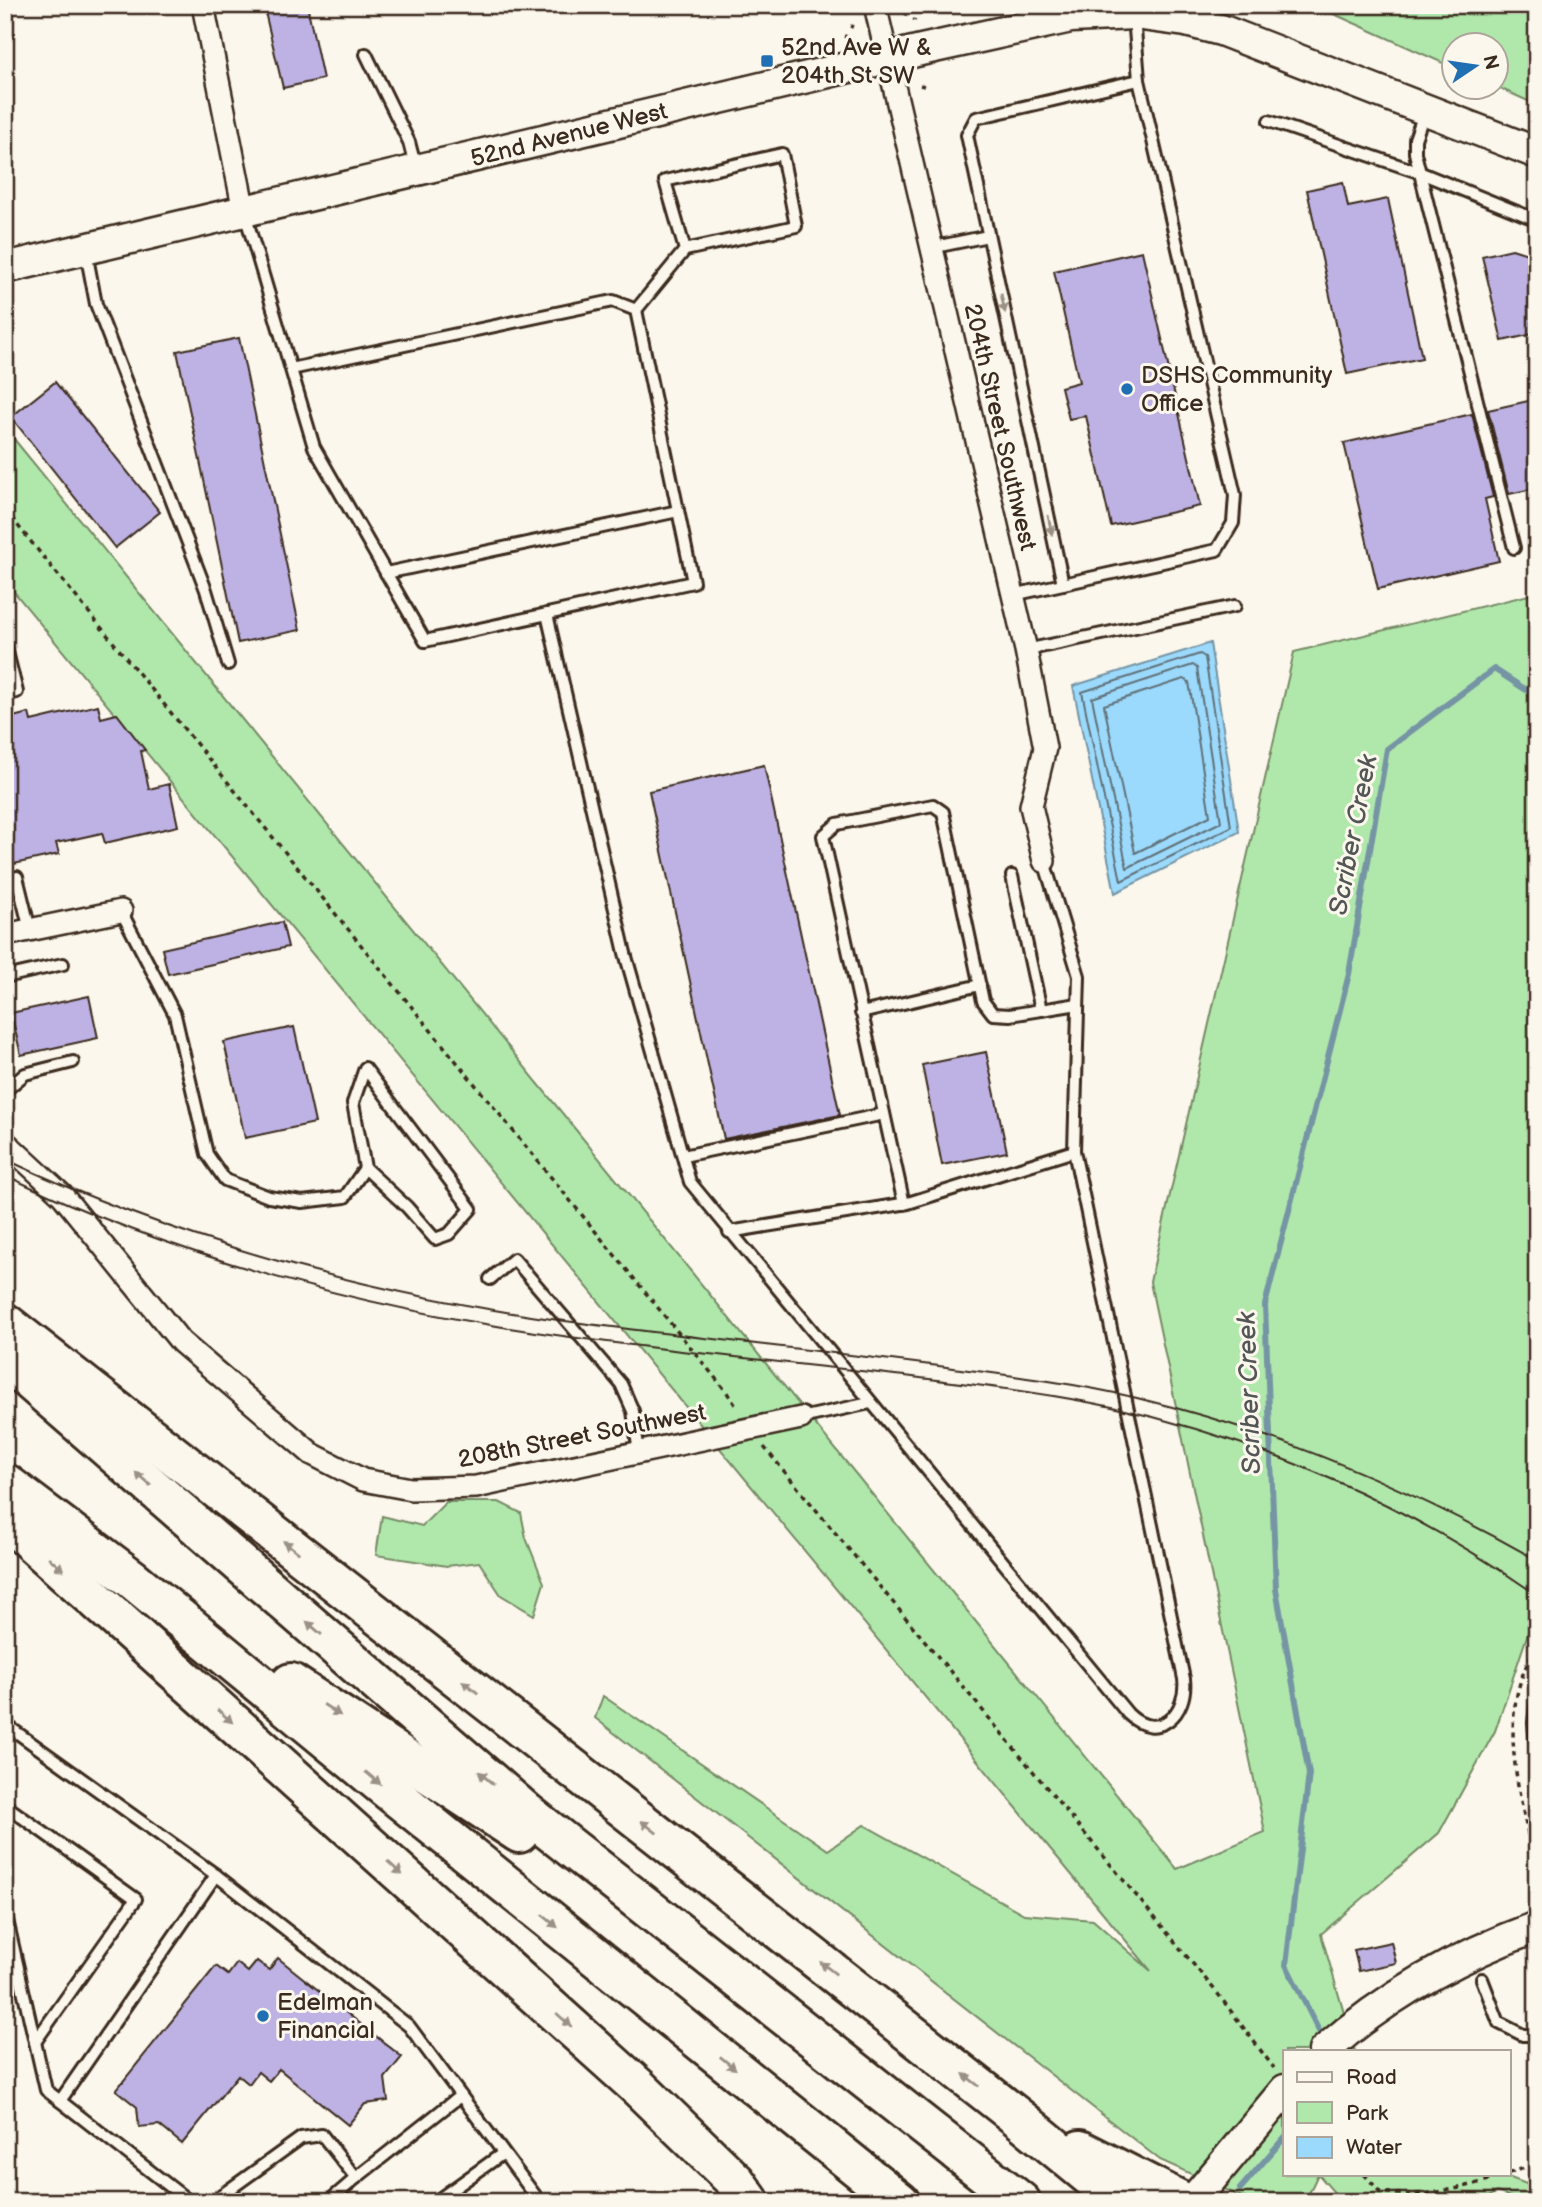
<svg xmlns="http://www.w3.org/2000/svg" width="1542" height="2207" font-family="'Balsamiq Sans',sans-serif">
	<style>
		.green { fill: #b0e8ac; stroke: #768965; stroke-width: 2 }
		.water { fill: #9bdafd; stroke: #7594a4; stroke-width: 2 }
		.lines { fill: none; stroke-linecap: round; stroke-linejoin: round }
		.shore { stroke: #617077; stroke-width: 2 }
		.stream { stroke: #7594a4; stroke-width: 6 }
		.building { fill: #bdb2e3; stroke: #3b2a1e; stroke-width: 2 }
		.lane-casing { stroke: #3b2a1e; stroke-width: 16 }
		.street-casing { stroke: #3b2a1e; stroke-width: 26 }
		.secondary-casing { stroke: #3b2a1e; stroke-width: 35 }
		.highway-casing { stroke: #3b2a1e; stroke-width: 44 }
		.path { stroke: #3b2a1e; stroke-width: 3.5; stroke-dasharray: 5 5; stroke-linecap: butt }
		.lane { stroke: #fbf7ec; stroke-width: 10 }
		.street { stroke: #fbf7ec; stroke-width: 21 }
		.secondary { stroke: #fbf7ec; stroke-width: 30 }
		.highway { stroke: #fbf7ec; stroke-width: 38 }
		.tram { stroke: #3b2a1e; stroke-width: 2 }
		.oneway { fill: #9b9085 }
		.poi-dot { fill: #1f6fb2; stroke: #fbf7ec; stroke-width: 2.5 }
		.labels { text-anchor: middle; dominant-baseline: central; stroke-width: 6; stroke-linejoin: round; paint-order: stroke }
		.poi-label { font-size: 24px; fill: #3b2a1e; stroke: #fbf7ec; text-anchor: start }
		.street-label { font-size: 24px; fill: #3b2a1e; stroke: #fbf7ec }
		.water-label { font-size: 26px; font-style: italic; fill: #535656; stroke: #fbf7ec }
	</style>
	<rect width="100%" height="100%" fill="#fbf7ec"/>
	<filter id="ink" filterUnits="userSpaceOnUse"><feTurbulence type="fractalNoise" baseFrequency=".0143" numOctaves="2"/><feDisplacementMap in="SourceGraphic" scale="14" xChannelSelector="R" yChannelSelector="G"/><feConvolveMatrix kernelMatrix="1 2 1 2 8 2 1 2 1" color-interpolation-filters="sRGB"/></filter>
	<g filter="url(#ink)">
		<g class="green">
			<polygon points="1314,5 1537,5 1537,105 1497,87 1496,46 1454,46 1454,68"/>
			<polygon points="5,428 1177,1869 1265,1832 1150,1282 1294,652 1537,593 1537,1606 1495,1731 1439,1833 1321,1934 1355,2051 1285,2051 1285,2174 1318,2174 1305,2202 1253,2202 1160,2160 595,1718 603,1696 828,1850 864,1825 1024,1914 1093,1920 1151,1971 5,581"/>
			<polygon points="446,1502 499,1502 521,1513 526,1538 544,1583 534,1615 501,1595 479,1562 447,1566 376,1555 382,1516 422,1526"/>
			<polygon points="1318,2174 1500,2174 1537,2188 1537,2202 1523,2202 1497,2192 1481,2202 1359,2202 1353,2194 1337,2196"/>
		</g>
		<polygon class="water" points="1210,643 1239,832 1115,893 1073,686"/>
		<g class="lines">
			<g class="shore">
				<polygon points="1200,654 1205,657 1231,827 1121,881 1082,692"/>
				<polygon points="1193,665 1197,668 1221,822 1127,868 1092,698"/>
				<polygon points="1184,679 1189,682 1210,816 1135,853 1104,705"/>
			</g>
			<g class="stream">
				<polyline points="1324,2041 1286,1965 1309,1774 1276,1589 1265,1305 1349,974 1387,749 1494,669 1537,697"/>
				<polyline points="1240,2189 1285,2137"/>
			</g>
		</g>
		<g class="building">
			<polygon points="273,5 307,5 323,79 283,88 264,8"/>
			<polygon points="1343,182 1348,207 1388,199 1422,358 1347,374 1307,190"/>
			<polygon points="1512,249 1537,257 1537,333 1502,341 1482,256"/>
			<polygon points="1142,251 1200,506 1111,526 1086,416 1069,419 1061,387 1079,382 1054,271"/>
			<polygon points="239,338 300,630 238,643 177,351"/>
			<polygon points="55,382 160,512 115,548 11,417"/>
			<polygon points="1537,399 1537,488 1509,494 1488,410"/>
			<polygon points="1472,414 1493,497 1485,499 1499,561 1378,589 1344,443"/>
			<polygon points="98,705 101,718 117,714 145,750 141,751 149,789 169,784 178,826 105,843 102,833 56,843 59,854 5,866 5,719 29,713 31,721"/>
			<polygon points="764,765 840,1115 724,1139 649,791"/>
			<polygon points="282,922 288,947 168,974 162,949"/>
			<polygon points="89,996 98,1038 21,1055 11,1013"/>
			<polygon points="294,1027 315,1123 245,1138 224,1042"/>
			<polygon points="986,1052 1007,1152 942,1165 922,1065"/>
			<polygon points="1391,1942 1396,1963 1359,1971 1354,1950"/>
			<polygon points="278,1958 402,2057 385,2078 388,2101 365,2104 348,2125 279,2069 269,2081 258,2072 249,2084 238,2075 182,2144 159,2125 139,2127 137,2107 116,2090 216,1966 228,1975 237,1963 248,1972 257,1961 269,1970"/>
		</g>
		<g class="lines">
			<defs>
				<g id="lane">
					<polyline points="366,54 409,142 416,169"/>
					<polyline points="1425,111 1415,139 1415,153 1514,548"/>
					<polyline points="1269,121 1421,173 1537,220"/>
					<polyline points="245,214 314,447 425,641 693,582 636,310 613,301 291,369"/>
					<polyline points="930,248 988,236"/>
					<polyline points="86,252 96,304 206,590 228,664"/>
					<polyline points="636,310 685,250 796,226 782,154 665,181 685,250"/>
					<polyline points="386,573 678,511"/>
					<polyline points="1063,584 967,135 976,118 1139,80"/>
					<polyline points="1013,595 1217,550 1233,523 1235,495 1139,80 1134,16"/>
					<path d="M547 614 625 953 690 1182 1128 1714C1158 1743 1188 1713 1184 1679L1074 1151"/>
					<polyline points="5,644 17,692 5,695"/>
					<polyline points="1026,650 1235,606"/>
					<polyline points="1012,876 1041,1010"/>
					<polyline points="17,877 30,930"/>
					<polyline points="121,911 175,1015 207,1154 225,1180 269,1197 302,1202 345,1197 365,1168 353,1103 365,1068 471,1209 449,1234 435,1239 407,1207 365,1168"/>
					<polyline points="5,977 63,964"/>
					<polyline points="861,1013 980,985"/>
					<polyline points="5,1091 25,1074 73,1062"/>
					<polyline points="683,1156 884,1114"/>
					<polyline points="904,1204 823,836 837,824 933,805 943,812 983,1001 993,1014 1010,1015 1078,1004"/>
					<polyline points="729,1232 908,1203 1074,1151 1079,976 1044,861"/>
					<polyline points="490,1279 514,1259 621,1384 633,1411 639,1453"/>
					<polyline points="801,1418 870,1403"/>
					<polyline points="1537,1697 1534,1723 1537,1753"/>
					<polyline points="5,1724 216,1875 60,2101"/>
					<polyline points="5,1805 136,1899 35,2042"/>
					<polyline points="216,1875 409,2026 540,2202"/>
					<polyline points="5,1911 46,2090 190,2202"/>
					<polyline points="1482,1979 1499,2023 1523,2035 1537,2035"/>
					<polyline points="212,2202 301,2138 322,2135 356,2178 460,2096"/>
					<polyline points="328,2202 356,2178"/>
					<polyline points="435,2202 502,2154"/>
				</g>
				<g id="street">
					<polyline points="203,5 244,211"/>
					<polyline points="875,5 1026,650 1045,748 1031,806 1044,861"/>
					<polyline points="5,935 121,911"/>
					<polyline points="5,1142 62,1195 181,1342 312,1454 363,1480 411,1489 476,1487 801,1418"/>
				</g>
				<g id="secondary">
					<polyline points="5,268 921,50 1071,17 1134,14 1186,21 1221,30 1537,153"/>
					<path d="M1324 2051C1386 1996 1459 1955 1537 1927"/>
					<polyline points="1192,2202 1285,2090"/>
				</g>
				<g id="highway">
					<polyline points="5,1323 1025,2123 1121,2202"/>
					<polyline points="5,1359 527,1813 1021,2202"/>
					<polyline points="5,1483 131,1578 382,1785 900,2202"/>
					<polyline points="5,1518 638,2087 736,2182 750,2202"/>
					<polyline points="291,1683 519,1833"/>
					<polyline points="1080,2150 1183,2202"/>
				</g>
			</defs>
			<use href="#lane" class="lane-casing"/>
			<use href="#street" class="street-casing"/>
			<use href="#secondary" class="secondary-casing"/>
			<use href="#highway" class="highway-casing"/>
			<g class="path">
				<polyline points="905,15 906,14"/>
				<polyline points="914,21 915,19"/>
				<polyline points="850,26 853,27"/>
				<polyline points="844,36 847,37"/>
				<polyline points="920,85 924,86"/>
				<polyline points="5,510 726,1391 738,1409"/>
				<polyline points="764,1447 1218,1994 1274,2068"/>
				<path d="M1537 1646C1491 1718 1523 1800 1537 1878"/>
				<polyline points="1509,2173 1537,2164"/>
				<path d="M1364 2174 1380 2192C1425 2199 1465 2188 1507 2174"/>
			</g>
			<use href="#lane" class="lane"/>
			<use href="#street" class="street"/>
			<use href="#secondary" class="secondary"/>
			<use href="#highway" class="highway"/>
			<g class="tram">
				<path d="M5 1159C183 1243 370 1294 565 1321 687 1337 809 1349 931 1365 1000 1374 1069 1382 1137 1398 1279 1432 1410 1488 1537 1560"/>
				<path d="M5 1175C161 1250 327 1298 497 1326 632 1348 769 1360 905 1376 974 1385 1043 1392 1112 1407 1264 1441 1409 1505 1537 1595"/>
			</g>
		</g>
		<defs><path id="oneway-solid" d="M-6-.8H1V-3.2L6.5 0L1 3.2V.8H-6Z" transform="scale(1.75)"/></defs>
		<g class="oneway">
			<use href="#oneway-solid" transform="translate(1003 303) rotate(78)"/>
			<use href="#oneway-solid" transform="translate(1050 525) rotate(78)"/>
			<use href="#oneway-solid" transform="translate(143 1479) rotate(-139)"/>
			<use href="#oneway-solid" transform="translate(291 1547) rotate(-142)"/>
			<use href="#oneway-solid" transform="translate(56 1564) rotate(42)"/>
			<use href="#oneway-solid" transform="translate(314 1628) rotate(-139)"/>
			<use href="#oneway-solid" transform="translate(470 1687) rotate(-142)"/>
			<use href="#oneway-solid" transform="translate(332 1710) rotate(33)"/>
			<use href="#oneway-solid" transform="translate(225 1716) rotate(42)"/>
			<use href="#oneway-solid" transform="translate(373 1778) rotate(40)"/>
			<use href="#oneway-solid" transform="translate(486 1778) rotate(-139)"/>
			<use href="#oneway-solid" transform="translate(649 1827) rotate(-142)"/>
			<use href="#oneway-solid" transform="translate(395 1868) rotate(42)"/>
			<use href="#oneway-solid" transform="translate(550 1921) rotate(39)"/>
			<use href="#oneway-solid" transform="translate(828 1968) rotate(-142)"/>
			<use href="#oneway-solid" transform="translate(564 2020) rotate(42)"/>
			<use href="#oneway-solid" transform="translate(728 2063) rotate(39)"/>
			<use href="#oneway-solid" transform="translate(971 2080) rotate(-142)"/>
		</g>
	</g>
	<g class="poi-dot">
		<rect x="760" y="54" width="14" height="14" rx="3.5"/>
		<circle cx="1127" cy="389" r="7"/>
		<circle cx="263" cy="2016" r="7"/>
	</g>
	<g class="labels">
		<g class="poi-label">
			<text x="781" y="47">52nd Ave W &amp;<tspan x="781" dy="28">204th St SW</tspan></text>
			<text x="1141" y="375">DSHS Community<tspan x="1141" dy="28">Office</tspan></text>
			<text x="277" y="2002">Edelman<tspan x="277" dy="28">Financial</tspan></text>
		</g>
		<g class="street-label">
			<text transform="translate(569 135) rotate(-14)">52nd Avenue West</text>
			<text transform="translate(1000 427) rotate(77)">204th Street Southwest</text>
			<text transform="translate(582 1436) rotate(-11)">208th Street Southwest</text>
		</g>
		<g class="water-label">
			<text transform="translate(1354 835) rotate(-79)">Scriber Creek</text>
			<text transform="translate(1250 1393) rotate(-92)">Scriber Creek</text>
		</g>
	</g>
	<rect width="1542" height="2207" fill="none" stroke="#fbf7ec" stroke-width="28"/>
	<rect x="14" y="14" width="1514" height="2179" fill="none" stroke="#3b2a1e" stroke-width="2.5" filter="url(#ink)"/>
	<rect x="1283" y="2050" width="228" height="126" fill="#fbf7ec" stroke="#aea59a" stroke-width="2"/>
	<rect x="1297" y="2072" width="35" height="10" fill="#fbf7ec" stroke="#aea59a" stroke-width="2"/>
	<text x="1346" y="2084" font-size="21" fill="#3b2a1e">Road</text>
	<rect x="1297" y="2102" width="35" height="21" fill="#b0e8ac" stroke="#aea59a" stroke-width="2"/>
	<text x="1346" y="2120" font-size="21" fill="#3b2a1e">Park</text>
	<rect x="1297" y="2137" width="35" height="21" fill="#9bdafd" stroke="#aea59a" stroke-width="2"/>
	<text x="1346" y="2154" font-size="21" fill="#3b2a1e">Water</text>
	<g transform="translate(1475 66) rotate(77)"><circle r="33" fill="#fbf7ec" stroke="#aea59a" stroke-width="2"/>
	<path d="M0-5L12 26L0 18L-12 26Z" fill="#1f6fb2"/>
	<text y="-10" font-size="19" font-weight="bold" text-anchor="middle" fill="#3b2a1e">N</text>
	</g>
</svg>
